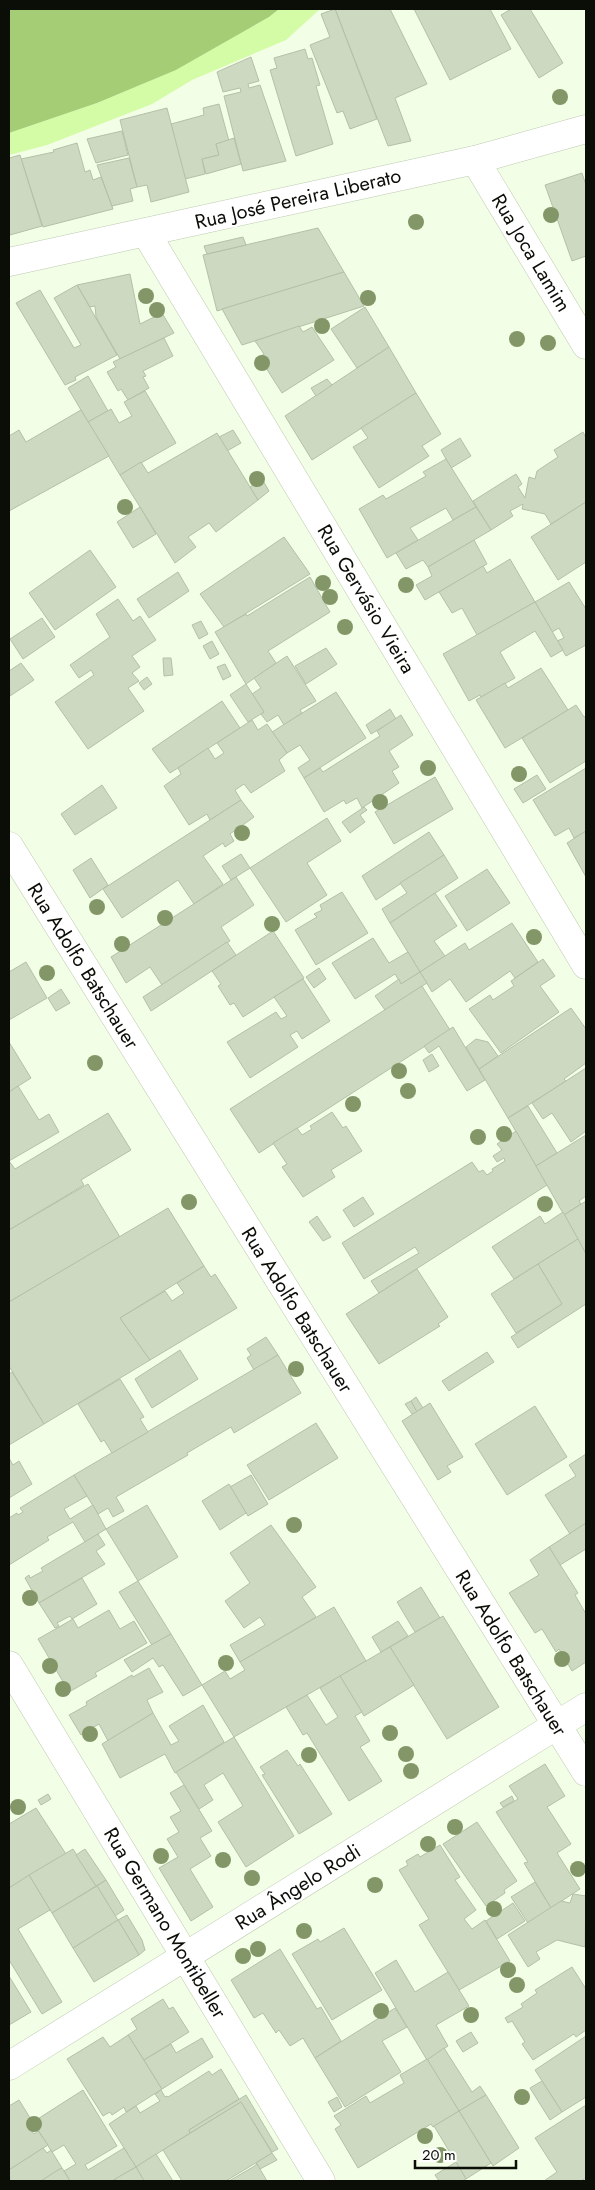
<svg xmlns="http://www.w3.org/2000/svg" width="595" height="2190" font-family="Jost,sans-serif">
	<style>
		.green { fill: #d4fca6 }
		.water { fill: #a5cd75 }
		.building { fill: #cdd9c0; stroke: #b4c0a8 }
		.lines { fill: none; stroke-linecap: round; stroke-linejoin: round }
		.street-casing { stroke: #becab2; stroke-width: 29 }
		.secondary-casing { stroke: #becab2; stroke-width: 29 }
		.street { stroke: #fff; stroke-width: 28 }
		.secondary { stroke: #fff; stroke-width: 28 }
		.tree { fill: #839667 }
		.labels { text-anchor: middle; dominant-baseline: central; stroke-width: 5; stroke-linejoin: round; paint-order: stroke }
		.street-label { font-size: 20px; fill: #0b0e07; stroke: #fff }
	</style>
	<rect width="100%" height="100%" fill="#f2fee5"/>
	<polygon class="green" points="279,9 320,9 286,40 192,80 152,104 47,145 9,155 9,133 97,103 176,70 269,17"/>
	<polygon class="water" points="9,9 279,9 269,17 176,70 97,103 9,133"/>
	<g class="building">
		<polygon points="335,9 390,9 427,84 395,98 411,141 388,146"/>
		<polygon points="335,9 377,119 350,129 343,111 337,113 310,45 330,37 321,14"/>
		<polygon points="414,9 490,9 511,49 450,80"/>
		<polygon points="511,9 530,9 563,63 539,78 501,15"/>
		<polygon points="305,49 308,59 312,58 320,85 316,86 333,144 296,156 270,70 277,68 274,58"/>
		<polygon points="251,57 259,81 248,84 249,88 260,85 286,161 243,171 224,96 241,92 240,88 223,92 217,72"/>
		<polygon points="219,104 229,141 216,144 219,155 202,159 205,174 185,179 171,124 204,115 203,108"/>
		<polygon points="167,108 189,192 151,202 147,185 137,187 120,120"/>
		<polygon points="122,131 128,155 96,163 87,139"/>
		<polygon points="234,138 241,164 206,174 202,159 219,155 216,144"/>
		<polygon points="77,143 85,172 90,170 93,180 101,177 113,209 43,227 21,159 54,152 53,150"/>
		<polygon points="20,155 42,226 10,235 9,232 9,158"/>
		<polygon points="129,158 137,187 130,189 133,201 112,206 97,165"/>
		<polygon points="582,173 586,185 586,256 572,261 545,185"/>
		<polygon points="318,228 344,272 217,311 203,255"/>
		<polygon points="243,237 246,245 207,254 204,246"/>
		<polygon points="344,272 364,306 242,345 222,309"/>
		<polygon points="130,274 140,324 162,313 174,333 120,359 96,317 95,306 90,307 77,285"/>
		<polygon points="77,285 117,355 75,377 76,380 65,385 16,303 40,290 74,348 81,345 54,298"/>
		<polygon points="365,307 389,347 357,368 331,329"/>
		<polygon points="299,326 303,332 312,327 334,360 282,393 259,357 264,354 255,341"/>
		<polygon points="164,338 173,356 143,371 146,376 143,377 149,388 128,400 121,389 118,391 107,372 116,367 113,362"/>
		<polygon points="389,347 416,393 312,460 285,416"/>
		<polygon points="88,376 108,411 88,422 68,388"/>
		<polygon points="327,379 332,385 316,396 311,388"/>
		<polygon points="145,391 176,443 120,475 88,422 111,409 119,423 132,416 124,402"/>
		<polygon points="416,393 441,434 422,446 429,456 379,488 353,447 368,438 361,428"/>
		<polygon points="81,410 109,456 9,511 9,436 19,430 26,442"/>
		<polygon points="233,430 241,443 227,451 219,437"/>
		<polygon points="583,432 586,438 586,502 551,524 545,514 522,509 523,504 510,511 513,516 491,530 473,501 516,474 522,484 518,487 525,498 529,477 535,479 537,471 558,457 554,450"/>
		<polygon points="217,433 258,500 216,532 209,523 188,537 196,547 175,563 120,475 141,462 148,473"/>
		<polygon points="460,438 471,456 451,468 441,450"/>
		<polygon points="446,459 476,507 453,520 446,508 410,528 418,540 387,558 359,509 383,495 386,499 426,476 423,472"/>
		<polygon points="262,479 269,491 258,500 250,487"/>
		<polygon points="586,502 586,562 558,580 531,537"/>
		<polygon points="140,507 156,534 133,548 117,522"/>
		<polygon points="476,507 491,530 428,567 423,560 406,569 396,553"/>
		<polygon points="284,537 310,574 224,627 200,594"/>
		<polygon points="474,540 487,564 425,600 416,585 432,576 428,567"/>
		<polygon points="90,550 116,587 55,630 29,593"/>
		<polygon points="510,559 535,602 477,635 462,608 452,613 439,592 483,566 487,573"/>
		<polygon points="178,572 189,591 149,618 137,599"/>
		<polygon points="310,577 330,612 268,651 276,663 246,684 215,632 246,614 247,616"/>
		<polygon points="569,582 586,609 586,645 566,656 557,641 564,638 559,628 552,632 535,602"/>
		<polygon points="118,599 133,621 140,616 156,640 132,656 140,667 132,673 139,681 128,688 144,711 88,749 55,702 94,675 91,670 79,678 70,665 110,637 96,614"/>
		<polygon points="535,602 563,650 551,657 535,631 500,652 515,678 481,697 480,695 469,701 443,654"/>
		<polygon points="42,618 55,637 23,659 10,639"/>
		<polygon points="201,621 208,634 199,639 192,625"/>
		<polygon points="212,641 219,654 210,659 203,646"/>
		<polygon points="326,648 337,664 306,684 295,666"/>
		<polygon points="287,656 316,701 300,710 302,713 284,725 278,715 267,722 261,714 264,712 252,694 261,688 254,678"/>
		<polygon points="163,658 171,658 173,675 164,676"/>
		<polygon points="21,663 34,680 10,696 9,671"/>
		<polygon points="225,664 231,676 223,680 217,667"/>
		<polygon points="541,668 568,710 505,748 476,700 505,683 508,688"/>
		<polygon points="147,677 152,684 144,690 139,683"/>
		<polygon points="246,684 264,712 248,722 230,695"/>
		<polygon points="336,692 366,738 304,778 298,768 310,760 300,745 287,753 272,732"/>
		<polygon points="222,701 240,728 170,773 152,749"/>
		<polygon points="576,705 584,717 586,716 586,761 550,783 522,738"/>
		<polygon points="390,709 396,719 371,734 366,725"/>
		<polygon points="401,715 413,735 389,751 399,767 392,771 399,783 362,808 357,798 346,804 344,800 324,812 304,778 320,768 323,772 380,736 377,731"/>
		<polygon points="252,720 258,730 267,724 287,753 279,760 285,771 251,793 244,784 235,790 241,800 210,820 207,814 189,825 164,786 181,774 178,768 208,748 215,759 224,753 217,743"/>
		<polygon points="586,768 586,831 574,838 569,828 555,836 533,800"/>
		<polygon points="537,775 546,789 523,803 514,789"/>
		<polygon points="435,777 453,809 394,844 375,812"/>
		<polygon points="102,785 117,808 75,835 61,814"/>
		<polygon points="241,800 254,817 230,834 234,841 225,847 223,843 203,856 223,884 194,904 178,880 122,918 103,889"/>
		<polygon points="364,807 367,810 360,815 365,822 350,833 342,822"/>
		<polygon points="327,818 341,841 307,863 327,895 286,922 250,868"/>
		<polygon points="586,831 586,877 567,843"/>
		<polygon points="429,832 444,855 376,900 362,876"/>
		<polygon points="241,854 250,868 231,880 222,866"/>
		<polygon points="444,855 458,878 390,923 382,909 407,893 400,883"/>
		<polygon points="91,858 108,885 90,898 73,870"/>
		<polygon points="487,869 510,903 467,931 445,896"/>
		<polygon points="236,877 254,905 221,927 230,941 162,985 150,967 126,983 111,957"/>
		<polygon points="342,892 368,933 316,965 295,930 317,917 314,914 322,910 320,905"/>
		<polygon points="435,893 457,926 434,941 445,956 420,972 390,923"/>
		<polygon points="512,923 538,962 515,978 510,971 466,1002 450,979 432,992 420,972 465,943 469,950"/>
		<polygon points="273,931 304,978 243,1017 234,1003 230,1005 218,986 221,984 212,971"/>
		<polygon points="373,938 389,963 408,952 420,972 401,984 395,974 355,999 332,963"/>
		<polygon points="227,942 236,955 151,1011 143,997"/>
		<polygon points="543,959 555,976 540,986 559,1012 501,1053 469,1009 490,995 493,1000 514,986 511,981"/>
		<polygon points="26,962 47,998 9,1020 9,972"/>
		<polygon points="319,968 326,979 314,988 306,977"/>
		<polygon points="420,972 427,983 385,1010 375,996 399,979 401,984"/>
		<polygon points="303,979 330,1021 302,1039 297,1031 290,1035 298,1047 250,1078 227,1042 276,1012 281,1019 287,1016 274,997"/>
		<polygon points="422,986 450,1030 259,1153 230,1109"/>
		<polygon points="61,989 70,1003 56,1011 48,998"/>
		<polygon points="571,1008 586,1029 586,1063 564,1079 566,1081 508,1118 479,1069"/>
		<polygon points="453,1027 485,1080 467,1091 439,1046 429,1053 424,1046"/>
		<polygon points="476,1039 488,1042 498,1056 479,1069 466,1047"/>
		<polygon points="9,1042 31,1078 9,1092"/>
		<polygon points="432,1054 439,1066 429,1072 423,1060"/>
		<polygon points="586,1068 586,1131 571,1142 552,1113 543,1119 532,1103"/>
		<polygon points="18,1086 39,1120 49,1114 59,1132 9,1161 9,1092"/>
		<polygon points="528,1106 557,1153 536,1166 508,1118"/>
		<polygon points="332,1112 343,1128 346,1126 362,1151 331,1170 335,1177 303,1197 282,1167 287,1164 273,1143 297,1128 302,1135 312,1129 310,1126"/>
		<polygon points="108,1113 131,1150 81,1180 84,1185 9,1230 9,1161 15,1169"/>
		<polygon points="516,1131 547,1185 379,1293 371,1281 419,1253 415,1247 364,1279 342,1243 472,1162 479,1172 483,1170 487,1175 493,1171 492,1169 505,1161 504,1158 497,1162 493,1156 502,1150 497,1144"/>
		<polygon points="586,1135 586,1196 579,1201 581,1204 564,1215 536,1166"/>
		<polygon points="88,1184 120,1237 9,1302 9,1230"/>
		<polygon points="363,1197 374,1214 354,1227 343,1210"/>
		<polygon points="586,1201 586,1254 564,1215"/>
		<polygon points="168,1208 204,1266 120,1318 150,1360 44,1424 9,1366 9,1302"/>
		<polygon points="563,1212 578,1239 514,1279 492,1247 540,1216 545,1224"/>
		<polygon points="317,1216 331,1237 323,1241 309,1222"/>
		<polygon points="578,1239 586,1254 586,1304 518,1348 511,1337 562,1304 538,1264"/>
		<polygon points="538,1264 562,1304 516,1333 491,1294"/>
		<polygon points="204,1266 211,1277 215,1274 237,1308 150,1360 120,1318 165,1291 172,1301 184,1293 177,1283"/>
		<polygon points="417,1269 448,1317 438,1324 440,1326 379,1364 346,1314"/>
		<polygon points="266,1337 278,1355 254,1370 247,1358 251,1355 247,1349"/>
		<polygon points="180,1350 198,1379 152,1408 135,1379"/>
		<polygon points="487,1352 494,1362 449,1391 442,1381"/>
		<polygon points="278,1355 301,1393 234,1433 231,1427 187,1453 188,1455 116,1497 124,1511 113,1517 108,1508 98,1514 74,1475"/>
		<polygon points="12,1372 44,1424 9,1445 9,1374"/>
		<polygon points="120,1379 144,1417 140,1419 148,1432 112,1453 104,1440 101,1442 78,1404"/>
		<polygon points="416,1397 423,1408 417,1412 411,1401"/>
		<polygon points="411,1401 417,1412 412,1414 405,1404"/>
		<polygon points="430,1403 463,1457 447,1466 451,1472 438,1480 402,1421"/>
		<polygon points="535,1406 567,1457 507,1495 475,1444"/>
		<polygon points="316,1423 338,1458 269,1500 247,1465"/>
		<polygon points="586,1454 586,1523 570,1534 545,1495 576,1476 569,1465"/>
		<polygon points="9,1458 13,1465 19,1461 32,1484 9,1498"/>
		<polygon points="74,1475 87,1496 64,1509 70,1519 93,1505 106,1529 85,1542 73,1522 47,1537 49,1540 9,1565 9,1518 17,1513 18,1515 23,1512 20,1508"/>
		<polygon points="251,1475 268,1504 248,1516 230,1487"/>
		<polygon points="229,1484 246,1513 220,1530 202,1501"/>
		<polygon points="147,1505 178,1557 138,1581 106,1529"/>
		<polygon points="586,1523 586,1549 560,1565 549,1547"/>
		<polygon points="271,1525 316,1587 302,1597 316,1617 240,1662 230,1645 265,1625 260,1617 244,1628 225,1601 250,1583 230,1553"/>
		<polygon points="98,1534 105,1545 96,1551 105,1564 39,1603 25,1578 29,1575 30,1578 43,1571 41,1568"/>
		<polygon points="549,1547 578,1593 575,1595 586,1614 586,1662 572,1671 559,1649 556,1652 542,1629 535,1633 509,1593 539,1575 530,1560"/>
		<polygon points="82,1578 97,1604 72,1619 70,1616 57,1623 59,1626 55,1628 39,1603"/>
		<polygon points="138,1581 171,1634 152,1645 119,1592"/>
		<polygon points="421,1587 440,1618 415,1632 397,1602"/>
		<polygon points="334,1607 366,1661 234,1737 202,1685 225,1671 230,1679 245,1670 240,1662"/>
		<polygon points="109,1610 120,1629 134,1621 147,1643 95,1673 97,1676 69,1692 38,1639 73,1619 78,1628"/>
		<polygon points="443,1616 499,1707 447,1739 390,1647"/>
		<polygon points="398,1621 408,1636 381,1652 372,1637"/>
		<polygon points="171,1634 202,1685 183,1696 163,1665 159,1667 153,1658 132,1672 124,1660"/>
		<polygon points="390,1647 414,1685 364,1716 340,1676"/>
		<polygon points="149,1668 163,1692 147,1700 153,1713 108,1741 99,1724 81,1735 69,1715 87,1705 86,1702 132,1675 133,1677"/>
		<polygon points="340,1676 362,1712 355,1716 370,1741 360,1747 382,1781 349,1801 307,1733 303,1735 286,1707 307,1695 326,1725 338,1717 320,1688"/>
		<polygon points="203,1705 224,1742 175,1773 165,1754 120,1778 102,1744 153,1713 171,1745 179,1741 169,1726"/>
		<polygon points="234,1737 294,1836 246,1867 218,1822 243,1806 223,1773 204,1785 213,1800 199,1809 176,1772"/>
		<polygon points="287,1750 298,1766 300,1764 332,1814 299,1834 262,1775 265,1774 260,1767"/>
		<polygon points="545,1764 565,1796 547,1807 571,1844 557,1853 580,1889 551,1908 524,1863 528,1862 496,1812 518,1799 509,1786"/>
		<polygon points="184,1785 212,1831 200,1838 211,1856 190,1869 213,1907 191,1921 159,1868 178,1857 167,1839 179,1832 170,1817 181,1811 170,1793"/>
		<polygon points="48,1794 51,1799 41,1805 38,1800"/>
		<polygon points="512,1796 514,1801 503,1807 500,1803"/>
		<polygon points="36,1808 66,1854 9,1888 9,1824"/>
		<polygon points="477,1822 517,1881 504,1890 505,1893 486,1906 443,1844"/>
		<polygon points="440,1845 460,1877 455,1880 476,1910 464,1919 472,1929 485,1920 510,1961 459,1990 419,1925 429,1919 399,1870 408,1865 406,1861 418,1854 420,1857"/>
		<polygon points="73,1849 96,1886 52,1913 29,1875"/>
		<polygon points="85,1849 106,1880 96,1886 76,1855"/>
		<polygon points="29,1875 50,1910 18,1929 62,2002 42,2014 9,1960 9,1888"/>
		<polygon points="106,1880 124,1910 115,1916 97,1886"/>
		<polygon points="535,1882 551,1908 528,1923 511,1897"/>
		<polygon points="97,1886 118,1920 73,1948 52,1913"/>
		<polygon points="573,1894 586,1896 585,1947 557,1940 536,1952 540,1959 528,1967 508,1935 561,1901 570,1903"/>
		<polygon points="513,1903 525,1921 497,1939 486,1921"/>
		<polygon points="127,1915 142,1940 145,1950 139,1955 118,1920"/>
		<polygon points="118,1920 139,1955 94,1982 73,1948"/>
		<polygon points="344,1928 382,1990 332,2020 292,1954 318,1939 320,1942"/>
		<polygon points="280,1949 317,2009 321,2007 341,2041 315,2058 303,2038 290,2046 279,2030 276,2033 263,2013 254,2018 231,1980"/>
		<polygon points="396,1960 415,1992 448,1972 469,2006 436,2025 448,2046 427,2060 375,1973"/>
		<polygon points="572,1967 586,1989 586,2030 576,2037 574,2034 533,2060 522,2044 525,2042 512,2021 508,2023 505,2018 523,2007 521,2004 537,1993 535,1990"/>
		<polygon points="9,1976 31,2012 9,2025"/>
		<polygon points="163,1999 169,2009 173,2007 189,2032 144,2060 128,2035 137,2029 131,2019"/>
		<polygon points="395,2008 407,2027 382,2041 401,2072 345,2107 315,2058"/>
		<polygon points="471,2032 478,2043 463,2052 456,2041"/>
		<polygon points="128,2035 162,2089 126,2112 124,2107 112,2115 110,2112 103,2116 67,2059 103,2037 110,2047"/>
		<polygon points="586,2036 586,2097 562,2112 535,2070"/>
		<polygon points="202,2038 213,2057 162,2089 144,2060 171,2044 176,2053"/>
		<polygon points="444,2048 472,2092 480,2086 486,2095 459,2111 427,2060"/>
		<polygon points="427,2059 459,2111 433,2127 431,2124 358,2168 335,2129 341,2125 334,2116 366,2096 370,2103 404,2083 400,2075"/>
		<polygon points="221,2069 239,2099 189,2130 190,2133 136,2167 109,2124 136,2106 140,2113 160,2101 155,2094 161,2090 165,2097 167,2096 168,2097 209,2071 212,2075"/>
		<polygon points="542,2081 562,2112 550,2120 530,2088"/>
		<polygon points="83,2090 117,2146 85,2165 88,2170 124,2148 136,2167 112,2181 70,2181 64,2171 76,2164 64,2145 52,2152 33,2122"/>
		<polygon points="246,2095 278,2149 272,2152 241,2102 190,2133 189,2130"/>
		<polygon points="486,2095 519,2148 493,2166 459,2111"/>
		<polygon points="337,2097 342,2107 334,2112 328,2102"/>
		<polygon points="19,2100 32,2121 27,2124 34,2134 38,2131 48,2145 9,2170 9,2106"/>
		<polygon points="241,2102 272,2153 226,2181 182,2181 163,2150"/>
		<polygon points="586,2105 586,2178 581,2181 544,2181 557,2172 535,2138"/>
		<polygon points="459,2111 491,2163 466,2179 434,2126"/>
		<polygon points="43,2148 47,2153 51,2150 62,2168 41,2181 10,2181 9,2170"/>
		<polygon points="272,2153 277,2160 260,2169 256,2163"/>
		<polygon points="156,2154 173,2181 144,2181 136,2167"/>
		<polygon points="456,2162 466,2179 462,2181 439,2181 435,2175"/>
		<polygon points="257,2164 267,2181 229,2181 253,2167"/>
		<polygon points="136,2167 144,2181 116,2181 115,2179"/>
		<polygon points="62,2168 70,2181 41,2181 58,2170"/>
	</g>
	<g class="lines">
		<defs>
			<g id="street">
				<polyline points="475,160 586,345"/>
				<polyline points="146,233 586,965"/>
				<polyline points="9,1665 321,2181"/>
				<polyline points="9,2066 586,1707"/>
			</g>
			<g id="secondary">
				<polyline points="9,262 475,160 586,129"/>
				<polyline points="9,846 586,1772"/>
			</g>
		</defs>
		<use href="#street" class="street-casing"/>
		<use href="#secondary" class="secondary-casing"/>
		<use href="#street" class="street"/>
		<use href="#secondary" class="secondary"/>
	</g>
	<g class="tree">
		<circle cx="560" cy="97" r="8"/>
		<circle cx="551" cy="215" r="8"/>
		<circle cx="416" cy="222" r="8"/>
		<circle cx="146" cy="296" r="8"/>
		<circle cx="368" cy="298" r="8"/>
		<circle cx="157" cy="310" r="8"/>
		<circle cx="322" cy="326" r="8"/>
		<circle cx="517" cy="339" r="8"/>
		<circle cx="548" cy="343" r="8"/>
		<circle cx="262" cy="363" r="8"/>
		<circle cx="257" cy="479" r="8"/>
		<circle cx="125" cy="507" r="8"/>
		<circle cx="323" cy="583" r="8"/>
		<circle cx="406" cy="585" r="8"/>
		<circle cx="330" cy="597" r="8"/>
		<circle cx="345" cy="627" r="8"/>
		<circle cx="428" cy="768" r="8"/>
		<circle cx="519" cy="774" r="8"/>
		<circle cx="380" cy="802" r="8"/>
		<circle cx="242" cy="833" r="8"/>
		<circle cx="97" cy="907" r="8"/>
		<circle cx="165" cy="918" r="8"/>
		<circle cx="272" cy="924" r="8"/>
		<circle cx="534" cy="937" r="8"/>
		<circle cx="122" cy="944" r="8"/>
		<circle cx="47" cy="973" r="8"/>
		<circle cx="95" cy="1063" r="8"/>
		<circle cx="399" cy="1071" r="8"/>
		<circle cx="408" cy="1091" r="8"/>
		<circle cx="353" cy="1104" r="8"/>
		<circle cx="504" cy="1134" r="8"/>
		<circle cx="478" cy="1137" r="8"/>
		<circle cx="189" cy="1202" r="8"/>
		<circle cx="545" cy="1204" r="8"/>
		<circle cx="296" cy="1369" r="8"/>
		<circle cx="294" cy="1525" r="8"/>
		<circle cx="30" cy="1598" r="8"/>
		<circle cx="562" cy="1659" r="8"/>
		<circle cx="226" cy="1663" r="8"/>
		<circle cx="50" cy="1666" r="8"/>
		<circle cx="63" cy="1689" r="8"/>
		<circle cx="390" cy="1733" r="8"/>
		<circle cx="90" cy="1734" r="8"/>
		<circle cx="406" cy="1754" r="8"/>
		<circle cx="309" cy="1755" r="8"/>
		<circle cx="411" cy="1771" r="8"/>
		<circle cx="18" cy="1807" r="8"/>
		<circle cx="455" cy="1827" r="8"/>
		<circle cx="428" cy="1844" r="8"/>
		<circle cx="161" cy="1856" r="8"/>
		<circle cx="223" cy="1860" r="8"/>
		<circle cx="578" cy="1869" r="8"/>
		<circle cx="252" cy="1878" r="8"/>
		<circle cx="375" cy="1885" r="8"/>
		<circle cx="494" cy="1909" r="8"/>
		<circle cx="304" cy="1931" r="8"/>
		<circle cx="258" cy="1949" r="8"/>
		<circle cx="243" cy="1956" r="8"/>
		<circle cx="508" cy="1970" r="8"/>
		<circle cx="517" cy="1985" r="8"/>
		<circle cx="381" cy="2011" r="8"/>
		<circle cx="471" cy="2015" r="8"/>
		<circle cx="522" cy="2097" r="8"/>
		<circle cx="34" cy="2124" r="8"/>
		<circle cx="425" cy="2136" r="8"/>
		<circle cx="440" cy="2155" r="8"/>
	</g>
	<g class="labels">
		<g class="street-label">
			<text transform="translate(298 199) rotate(-13)">Rua José Pereira Liberato</text>
			<text transform="translate(531 253) rotate(59)">Rua Joca Lamim</text>
			<text transform="translate(366 599) rotate(59)">Rua Gervásio Vieira</text>
			<text transform="translate(83 966) rotate(58)">Rua Adolfo Batschauer</text>
			<text transform="translate(297 1310) rotate(58)">Rua Adolfo Batschauer</text>
			<text transform="translate(511 1653) rotate(58)">Rua Adolfo Batschauer</text>
			<text transform="translate(298 1887) rotate(-32)">Rua Ângelo Rodi</text>
			<text transform="translate(165 1923) rotate(59)">Rua Germano Montibeller</text>
		</g>
	</g>
	<rect width="595" height="2190" fill="none" stroke="#0b0e07" stroke-width="20"/>
	<path d="M415 2160v8h101v-8" fill="none" stroke="#0b0e07" stroke-width="2.5"/>
	<text x="422" y="2160" font-size="15" fill="#0b0e07" stroke="#ffffff" stroke-width="4" paint-order="stroke">20 m</text>
</svg>
